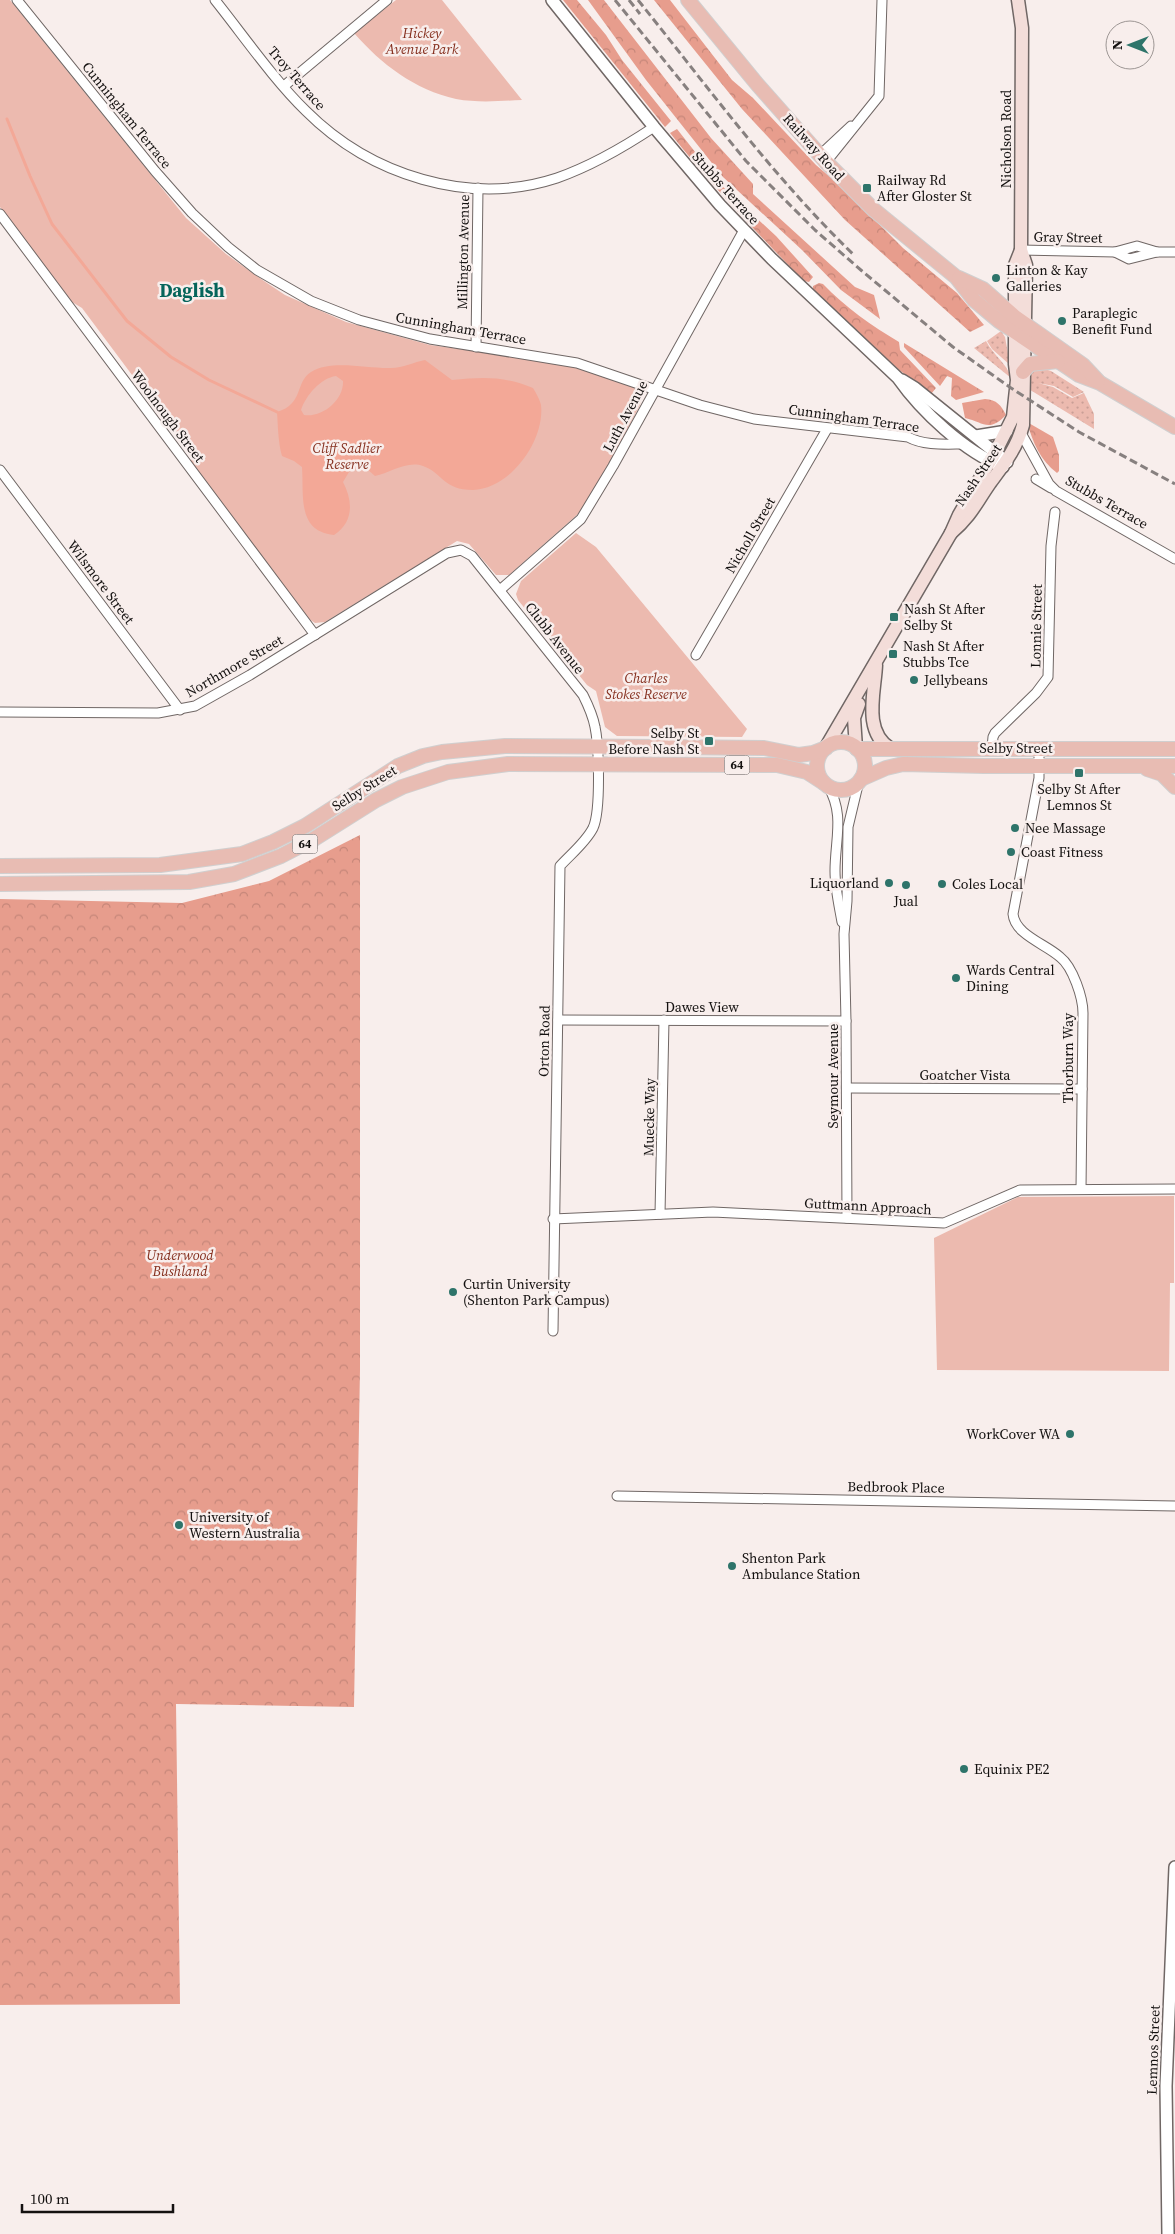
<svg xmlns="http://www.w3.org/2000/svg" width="1175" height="2234" font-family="'Source Serif 4',serif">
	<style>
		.grass { fill: url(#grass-dots) }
		.forest { fill: url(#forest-crowns) }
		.green { fill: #ecbaaf }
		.water { fill: #f3a897; fill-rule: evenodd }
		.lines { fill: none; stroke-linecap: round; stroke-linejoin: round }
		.stream { stroke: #f3a897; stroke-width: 3 }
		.minor-casing { stroke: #706765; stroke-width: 11 }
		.tertiary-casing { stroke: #706765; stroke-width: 14 }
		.secondary-casing { stroke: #706765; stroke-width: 15 }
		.primary-casing { stroke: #d0cfcf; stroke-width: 16 }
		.minor { stroke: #fff; stroke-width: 9 }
		.tertiary { stroke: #fff; stroke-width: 11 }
		.secondary { stroke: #f3ddd9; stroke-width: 12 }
		.primary { stroke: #e8bcb3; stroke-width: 14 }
		.rail { stroke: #87807f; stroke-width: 3; stroke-dasharray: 8 4; stroke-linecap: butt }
		.poi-dot { fill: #2e746a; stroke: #f8eeec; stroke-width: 2 }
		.labels { text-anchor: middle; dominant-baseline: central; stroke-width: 5; stroke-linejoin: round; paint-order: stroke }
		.shield { fill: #f8eeec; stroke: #585352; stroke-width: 1 }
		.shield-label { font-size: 12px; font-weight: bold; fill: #141110 }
		.park-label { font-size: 14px; font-style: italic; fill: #86301f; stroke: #f8eeec }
		.street-label { font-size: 14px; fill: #141110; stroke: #f8eeec }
		.poi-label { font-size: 14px; fill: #141110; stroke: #f8eeec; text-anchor: start }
		.district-label { font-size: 19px; font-weight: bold; fill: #05655b; stroke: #f8eeec }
	</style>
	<defs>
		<pattern id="grass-dots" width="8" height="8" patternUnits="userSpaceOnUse" patternTransform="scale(1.25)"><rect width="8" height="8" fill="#ecbaaf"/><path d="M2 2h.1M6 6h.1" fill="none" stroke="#ca9f96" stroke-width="1.8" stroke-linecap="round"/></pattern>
		<pattern id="forest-crowns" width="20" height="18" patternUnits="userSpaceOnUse" patternTransform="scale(1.25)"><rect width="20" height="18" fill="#e79d8d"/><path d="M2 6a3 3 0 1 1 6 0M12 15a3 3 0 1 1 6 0" fill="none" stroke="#c58679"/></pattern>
	</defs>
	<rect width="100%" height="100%" fill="#f8eeec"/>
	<g class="grass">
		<polygon points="1001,331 1005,337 1010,365 992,349 987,341"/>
		<path d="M986 341C993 355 1007 363 1011 378L974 348Z"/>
		<polygon points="1041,368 1051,371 1084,392 1073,397 1054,386 1038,383 1053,387 1072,398 1084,393 1094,414 1094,429 1027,388 1027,378 1035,369"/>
	</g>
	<g class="forest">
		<polygon points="563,0 577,0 606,35 622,60 671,121 665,127"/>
		<polygon points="588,0 604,0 711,138 753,184 753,194 855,287 874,295 880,319 841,290 802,250 723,177 646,80"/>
		<polygon points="654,0 670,0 732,80 753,98 816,165 844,189 903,248 957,293 984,325 970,332 845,220 742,109"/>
		<path d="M677 129 722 186 776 236 813 277 809 282 804 281C757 233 712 186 670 133Z"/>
		<path d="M819 283 823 284C845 307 872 326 899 342L900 350 936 388 931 394 898 369 813 289V286Z"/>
		<polygon points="904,343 984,392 956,400 951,396 952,378 947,376 940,386 904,347"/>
		<path d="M985 399C997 400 1001 405 1006 415 989 433 983 422 965 418L962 403Z"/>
		<path d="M1027 422 1053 437 1059 455V471L1057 473C1040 460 1033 443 1027 422Z"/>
		<polygon points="360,835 360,1370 354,1707 176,1704 180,2004 0,2005 0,899 182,903 269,881"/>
	</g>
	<g class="green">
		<path d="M0 0H10L186 218 226 254 261 279 285 295 346 322 430 345 539 360 576 368 632 386C638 392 642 397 640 405L597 487 578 514 509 575H496L469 544 457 541 325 622 315 623 309 619 191 462V454L82 308 72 302 0 207Z"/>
		<path d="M396 0H442L522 100C500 101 478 103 456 99 415 90 381 64 354 33Z"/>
		<polygon points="576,533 596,547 747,729 742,737 617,736 605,727 596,691 587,685 518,600 516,594 521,581"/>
		<polygon points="1174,1196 1174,1283 1170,1283 1169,1371 937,1370 934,1238 1018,1197"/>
	</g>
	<path class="water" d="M425 360 452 380C483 377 504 376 533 388 536 393 540 400 541 405 545 441 510 489 473 490 443 490 443 473 423 466 407 460 390 473 375 476L367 469 356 466 349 472 343 482C353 501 354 522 334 535 297 531 304 497 302 467L294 461 282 456C278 442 278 426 277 412 304 404 295 382 311 372 331 359 369 369 391 368 403 368 414 362 425 360ZM336 376 343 381C344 400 322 418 304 415L301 410C306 395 321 378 336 376Z"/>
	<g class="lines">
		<polyline class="stream" points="7,119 30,176 52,224 127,321 171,357 209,380 277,412"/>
		<defs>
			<g id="minor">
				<path d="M17 0 155 171 192 213 228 247 257 270 311 301 359 320 430 339 577 363 700 405 754 419 908 437C924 446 947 444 964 444"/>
				<path d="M215 0C243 35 274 80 306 111 370 175 469 207 557 178 591 166 624 147 654 127"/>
				<polyline points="284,86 387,0"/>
				<polyline points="820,155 851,126"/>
				<polyline points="826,162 879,96 882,0"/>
				<polyline points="0,214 315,635"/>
				<polyline points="1021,250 1115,252 1137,246 1157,252"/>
				<polyline points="1115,252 1129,259 1157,252 1175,252"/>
				<polyline points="476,347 478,188"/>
				<polyline points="1021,433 1049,484 1056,491 1175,559"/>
				<polyline points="0,470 180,710"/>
				<polyline points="1036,479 1051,488"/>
				<polyline points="500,590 581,519 613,466 744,230"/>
				<polyline points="696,655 827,429"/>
				<path d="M0 712 158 713 195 706 250 675 447 553 461 550 472 556 583 695C588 705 593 716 595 727 599 746 601 811 593 828 586 842 571 854 560 866L553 1331"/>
				<polyline points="992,748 993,737 995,733 1036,693 1048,677 1051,546 1055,512"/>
				<path d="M1039 748V778L1013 914C1015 935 1046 944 1060 957 1073 967 1083 998 1083 1013L1081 1189"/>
				<path d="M828 786C845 815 835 839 835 871 835 888 839 905 842 922"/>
				<polyline points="558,1020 846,1021"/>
				<polyline points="847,1088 1082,1089"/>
				<polyline points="660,1214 664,1020"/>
				<polyline points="847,1218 846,1021 844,934 847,901 848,827 859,781"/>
				<polyline points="553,1219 713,1212 944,1223 1020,1190 1175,1189"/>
				<polyline points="617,1496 1175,1506"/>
			</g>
			<g id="tertiary">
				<path d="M552 0 654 127 720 205 772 259 898 378C922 412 964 451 1003 467"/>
				<polyline points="902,380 915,388 1007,462"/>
				<polyline points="976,436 1007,431"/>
				<polyline points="1168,2234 1166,2086 1175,1867"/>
			</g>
			<g id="secondary">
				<path d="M951 533C971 516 976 503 990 483 1004 464 1017 448 1023 425L1026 265 1021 250 1022 28 1018 0"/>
				<path d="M876 665C875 691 862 732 891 749"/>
				<polyline points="826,747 951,533 959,515 996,451 1013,417 1017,380 1015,364 1015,265 1021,250"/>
				<polyline points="856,748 854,718 859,704"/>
			</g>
			<g id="primary">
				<polyline points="688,0 757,84 826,162 874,210 956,277 974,300 999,321 1079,375 1100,383 1175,427"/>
				<polyline points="959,278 983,289 1015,317 1083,365 1098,381"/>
				<polyline points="1023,372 1030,364 1058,361"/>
				<circle cx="841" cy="766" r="24"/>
				<polyline points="857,749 1175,749"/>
				<polyline points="1147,769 1162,774 1175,787"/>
				<polyline points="861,779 886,768 903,764 984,766 1175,766"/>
				<polyline points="0,866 160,865 242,854 273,842 305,826 398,766 423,756 442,752 505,746 667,747 764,748 799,755 813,753 826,748"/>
				<polyline points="0,884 189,882 234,874 281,856 314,839 376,800 402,787 448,772 508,764 777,765 807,772 824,783"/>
			</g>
		</defs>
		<use href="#minor" class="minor-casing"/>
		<use href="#tertiary" class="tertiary-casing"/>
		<use href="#secondary" class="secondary-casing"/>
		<use href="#primary" class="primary-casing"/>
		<use href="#minor" class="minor"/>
		<use href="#tertiary" class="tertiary"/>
		<use href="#secondary" class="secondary"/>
		<use href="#primary" class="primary"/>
		<g class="rail">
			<polyline points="615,0 746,161 815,230 862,271 953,347 1011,388 1079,432 1175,484"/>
			<polyline points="629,0 640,14"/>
			<path d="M638 0C708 87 774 178 854 255"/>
		</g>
	</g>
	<g class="poi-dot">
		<rect x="862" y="183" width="10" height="10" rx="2.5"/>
		<circle cx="996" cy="278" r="5"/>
		<circle cx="1062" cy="321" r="5"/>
		<rect x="889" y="612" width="10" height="10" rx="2.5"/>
		<rect x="888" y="649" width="10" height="10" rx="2.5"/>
		<circle cx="914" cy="680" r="5"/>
		<rect x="704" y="736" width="10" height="10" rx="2.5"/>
		<rect x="1074" y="768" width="10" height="10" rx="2.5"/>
		<circle cx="1015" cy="828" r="5"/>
		<circle cx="1011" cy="852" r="5"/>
		<circle cx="889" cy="883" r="5"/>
		<circle cx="942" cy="884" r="5"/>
		<circle cx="906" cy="885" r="5"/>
		<circle cx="956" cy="978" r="5"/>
		<circle cx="453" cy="1292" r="5"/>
		<circle cx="1070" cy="1434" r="5"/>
		<circle cx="179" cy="1525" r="5"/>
		<circle cx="732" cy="1566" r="5"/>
		<circle cx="964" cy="1769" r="5"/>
	</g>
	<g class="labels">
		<g class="shield">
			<rect x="724.5" y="755.5" width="25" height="19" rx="4"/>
			<rect x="292.5" y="834.5" width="25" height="19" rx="4"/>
		</g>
		<g class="shield-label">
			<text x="737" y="765">64</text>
			<text x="305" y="844">64</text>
		</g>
		<g class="park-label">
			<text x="422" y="33">Hickey<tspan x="422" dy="16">Avenue Park</tspan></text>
			<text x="347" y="448">Cliff Sadlier<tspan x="347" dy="16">Reserve</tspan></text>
			<text x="646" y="678">Charles<tspan x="646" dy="16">Stokes Reserve</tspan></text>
			<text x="180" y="1255">Underwood<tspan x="180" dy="16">Bushland</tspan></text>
		</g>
		<g class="street-label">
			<text transform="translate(297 78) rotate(49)">Troy Terrace</text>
			<text transform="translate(127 115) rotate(51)">Cunningham Terrace</text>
			<text transform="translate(1006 139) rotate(-90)">Nicholson Road</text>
			<text transform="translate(814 147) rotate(48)">Railway Road</text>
			<text transform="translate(726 188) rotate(48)">Stubbs Terrace</text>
			<text transform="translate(1068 237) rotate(1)">Gray Street</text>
			<text transform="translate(463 252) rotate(-89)">Millington Avenue</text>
			<text transform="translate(461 328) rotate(10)">Cunningham Terrace</text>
			<text transform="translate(168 416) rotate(53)">Woolnough Street</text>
			<text transform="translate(625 416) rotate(-62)">Luth Avenue</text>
			<text transform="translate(854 418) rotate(8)">Cunningham Terrace</text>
			<text transform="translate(978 475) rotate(-56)">Nash Street</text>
			<text transform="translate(1107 502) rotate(30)">Stubbs Terrace</text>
			<text transform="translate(750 535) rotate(-60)">Nicholl Street</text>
			<text transform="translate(101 582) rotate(53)">Wilsmore Street</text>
			<text transform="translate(1036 626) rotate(-89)">Lonnie Street</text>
			<text transform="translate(555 638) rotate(52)">Clubb Avenue</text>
			<text transform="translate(234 666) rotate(-30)">Northmore Street</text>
			<text x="1016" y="748">Selby Street</text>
			<text transform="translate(364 788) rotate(-32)">Selby Street</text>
			<text x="702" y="1007">Dawes View</text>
			<text transform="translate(544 1041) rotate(-89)">Orton Road</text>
			<text transform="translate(1068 1058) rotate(-90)">Thorburn Way</text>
			<text x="965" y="1075">Goatcher Vista</text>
			<text transform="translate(833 1076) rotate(-90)">Seymour Avenue</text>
			<text transform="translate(649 1117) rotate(-89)">Muecke Way</text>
			<text transform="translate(868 1206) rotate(3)">Guttmann Approach</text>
			<text transform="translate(896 1487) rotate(1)">Bedbrook Place</text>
			<text transform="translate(1153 2050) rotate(-88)">Lemnos Street</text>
		</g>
		<g class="poi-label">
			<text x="877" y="180">Railway Rd<tspan x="877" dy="16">After Gloster St</tspan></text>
			<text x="1006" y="270">Linton &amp; Kay<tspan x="1006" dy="16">Galleries</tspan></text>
			<text x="1072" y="313">Paraplegic<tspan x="1072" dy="16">Benefit Fund</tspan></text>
			<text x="904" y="609">Nash St After<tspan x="904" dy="16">Selby St</tspan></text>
			<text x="903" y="646">Nash St After<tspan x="903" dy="16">Stubbs Tce</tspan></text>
			<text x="924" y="680">Jellybeans</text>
			<text x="699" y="733" text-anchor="end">Selby St<tspan x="699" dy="16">Before Nash St</tspan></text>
			<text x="1079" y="789" text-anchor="middle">Selby St After<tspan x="1079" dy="16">Lemnos St</tspan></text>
			<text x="1025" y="828">Nee Massage</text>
			<text x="1021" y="852">Coast Fitness</text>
			<text x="879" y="883" text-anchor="end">Liquorland</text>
			<text x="952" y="884">Coles Local</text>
			<text x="906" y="901" text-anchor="middle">Jual</text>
			<text x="966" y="970">Wards Central<tspan x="966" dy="16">Dining</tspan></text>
			<text x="463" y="1284">Curtin University<tspan x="463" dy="16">(Shenton Park Campus)</tspan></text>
			<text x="1060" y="1434" text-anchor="end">WorkCover WA</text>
			<text x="189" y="1517">University of<tspan x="189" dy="16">Western Australia</tspan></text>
			<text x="742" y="1558">Shenton Park<tspan x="742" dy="16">Ambulance Station</tspan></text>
			<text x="974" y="1769">Equinix PE2</text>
		</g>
		<g class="district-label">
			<text x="192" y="290">Daglish</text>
		</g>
	</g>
	<g transform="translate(1130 45) rotate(270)"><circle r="24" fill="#f8eeec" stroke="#9d9694"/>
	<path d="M0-4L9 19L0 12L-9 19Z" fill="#2e746a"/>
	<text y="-8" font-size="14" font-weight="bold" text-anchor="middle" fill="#141110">N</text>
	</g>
	<path d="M22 2204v8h151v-8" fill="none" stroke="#141110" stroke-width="2.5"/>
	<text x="30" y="2204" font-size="15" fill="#141110" stroke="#f8eeec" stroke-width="4" paint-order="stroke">100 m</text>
</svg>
